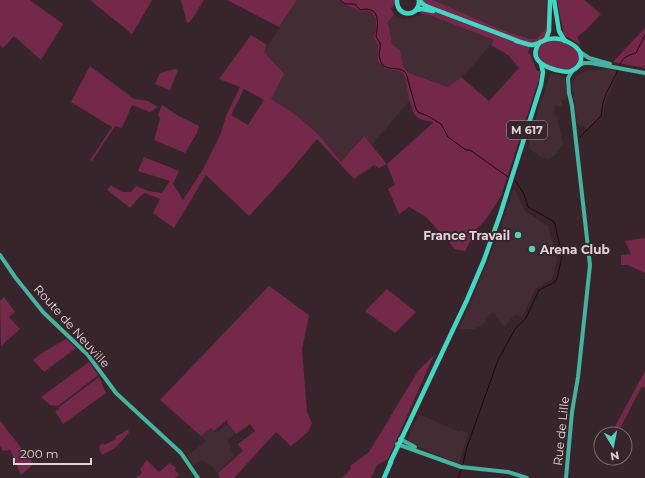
<svg xmlns="http://www.w3.org/2000/svg" width="645" height="478" font-family="Montserrat,sans-serif">
	<style>
		.built { fill: #442c35 }
		.green { fill: #74294a; fill-rule: evenodd }
		.lines { fill: none; stroke-linecap: round; stroke-linejoin: round }
		.stream { stroke: #2b0115; stroke-width: 1 }
		.secondary { stroke: #46b2a2; stroke-width: 4 }
		.primary { stroke: #43d7c3; stroke-width: 4.5 }
		.poi-dot { fill: #5acebd; stroke: #37252b; stroke-width: 1.5 }
		.labels { text-anchor: middle; dominant-baseline: central; stroke-width: 4; stroke-linejoin: round; paint-order: stroke }
		.shield { fill: #37252b; stroke: #ada0a4; stroke-width: 1 }
		.shield-label { font-size: 11px; font-weight: bold; fill: #e0d4d8 }
		.poi-label { font-size: 12px; font-weight: bold; fill: #e0d4d8; stroke: #37252b; text-anchor: end }
		.street-label { font-size: 12px; fill: #e0d4d8; stroke: #37252b }
	</style>
	<rect width="100%" height="100%" fill="#37252b"/>
	<g class="built">
		<polygon points="297,0 338,0 341,3 354,7 361,12 366,10 369,11 376,19 376,31 373,37 378,45 378,61 384,69 400,71 405,76 410,100 372,145 363,136 341,162 319,135 296,115 271,99 264,52"/>
		<polygon points="433,0 547,0 546,28 537,39 530,39 502,30"/>
		<polygon points="421,14 429,15 494,40 468,71 448,87 409,73 402,67 400,50 392,44 389,26 387,23 394,15 403,19 413,18"/>
		<polygon points="608,69 617,71 614,83 606,99 604,112 598,120 587,129 577,123 572,85 576,76 586,71"/>
		<polygon points="551,73 564,76 566,82 567,99 562,100 562,107 555,105 554,114 557,116 563,144 556,154 549,159 541,157 528,148 538,110"/>
		<polygon points="514,188 525,211 548,226 557,259 552,279 536,288 522,318 516,314 504,326 493,312 489,315 482,326 473,329 459,329 495,244"/>
		<polygon points="419,414 459,432 460,430 468,433 459,464 414,445 408,441 409,435"/>
		<polygon points="228,424 235,434 227,440 234,456 217,473 214,468 203,460 193,465 187,456 206,441 201,436 211,428 216,433"/>
	</g>
	<g class="green">
		<polygon points="0,0 30,0 63,24 41,60 14,36 3,48 0,45"/>
		<polygon points="90,0 152,0 132,34"/>
		<polygon points="181,0 204,0 190,22 187,23"/>
		<polygon points="227,0 297,0 279,27"/>
		<path d="M338 0H395V4L391 8 394 15 387 23 389 26 392 44 400 50 403 67 409 73 448 87 461 77 489 101 519 68 508 55 491 45 494 40 429 15 421 14 426 5 422 0H433L502 30 530 39H537L546 28 547 9C548 26 552 40 531 43L528 53 530 54 537 71H540L539 79 501 196 486 219 477 229 465 251 455 249 426 217 409 207 399 214 388 189 395 185 387 164 379 168 374 165 354 179 317 139 286 176 249 216 206 175 174 228 153 213 160 199 145 193C139 196 135 203 130 208L107 190 111 185 122 192H131L136 186 148 191 162 193 170 181 138 171 144 157 179 171 173 184 183 200 202 171 221 133 226 116 240 87 219 79 251 35 267 45 264 52 284 74 271 99 296 115 319 135 341 162 364 136 387 164 434 122C428 121 421 121 416 116 409 110 408 85 404 75L400 71 385 69 378 61V45L373 37 376 31V19C369 10 371 9 360 12 353 5 344 7 338 0ZM244 89 264 100 248 125 231 115Z"/>
		<polygon points="557,0 584,0 601,14 585,31 577,37 581,45 564,35"/>
		<polygon points="645,28 645,68 613,62"/>
		<path d="M555 40C565 43 573 45 579 54 579 83 534 66 538 50 541 41 547 41 555 40Z"/>
		<polygon points="90,66 134,99 148,101 158,107 150,112 132,105 122,128 115,126 92,161 90,160 112,127 71,102"/>
		<polygon points="175,69 178,70 170,90 155,84 160,73"/>
		<polygon points="162,105 179,116 199,126 197,133 185,153 154,140 160,119 158,115"/>
		<polygon points="645,238 645,273 628,265 621,265 621,255 631,254 625,241"/>
		<polygon points="269,286 309,315 302,349 307,412 312,423 308,432 291,446 276,432 234,478 219,478 220,477 218,473 243,451 238,444 255,431 250,424 236,434 228,424 227,420 214,431 211,428 201,436 160,400"/>
		<polygon points="387,289 416,312 395,333 365,311"/>
		<polygon points="4,297 15,312 9,317 20,329 1,346 0,301"/>
		<polygon points="66,339 76,348 44,372 33,360 42,353"/>
		<polygon points="434,355 388,459 377,465 371,478 342,478 351,469 350,466 369,452 418,371"/>
		<polygon points="89,362 98,374 97,376 58,406 50,405 41,397"/>
		<polygon points="645,371 645,388 642,386 617,434 611,434"/>
		<polygon points="99,377 106,393 63,424 55,411 58,410 59,407"/>
		<path d="M0 421 34 464 21 475C17 466 15 458 10 450L3 451 0 446Z"/>
		<polygon points="127,430 129,430 128,432 129,433 115,448 102,455 99,449 100,445 103,443 104,445 116,439 115,437"/>
		<polygon points="147,460 159,472 170,463 176,468 175,470 179,475 175,478 136,478 142,473 140,469"/>
	</g>
	<g class="lines">
		<g class="stream">
			<path d="M340 0 345 4H355L360 10C381 5 378 24 376 37L380 43C381 49 378 53 380 59 383 74 398 64 406 73L416 109 418 112 428 116 441 124 448 137 466 150H470L508 177"/>
			<path d="M620 64C623 57 629 55 636 53L645 35"/>
			<polyline points="579,138 601,116 603,103 606,94 618,70"/>
			<polyline points="463,464 467,447 498,360 515,329 526,318 539,290 555,282 557,279 562,256 555,224 553,221 528,207 524,194 515,180"/>
			<polyline points="458,478 461,470"/>
		</g>
		<g class="secondary">
			<polyline points="580,52 589,58 610,64"/>
			<polyline points="578,66 584,63 591,63 645,73"/>
			<polyline points="569,94 568,78 573,70"/>
			<polyline points="0,255 15,277 43,312 88,355 116,393 181,453 198,478"/>
			<polyline points="400,439 415,447"/>
			<polyline points="397,444 461,467 508,472 527,478"/>
			<polyline points="566,478 572,412 578,377 590,265 572,106 569,93"/>
		</g>
		<g class="primary">
			<path d="M397 0C396 18 420 18 419 0"/>
			<polyline points="419,0 424,5 431,8 518,41"/>
			<polyline points="554,0 559,31 565,41"/>
			<polyline points="416,10 422,9 433,11"/>
			<polyline points="546,39 549,31 550,0"/>
			<path d="M516 41C521 42 526 44 531 45 538 45 542 40 549 39 561 37 583 45 581 60 580 65 576 69 571 71 566 73 561 71 556 70 542 66 528 58 540 42"/>
			<polyline points="390,463 467,300 484,260 500,215 541,85 543,72 541,64"/>
			<polyline points="384,478 391,462"/>
		</g>
	</g>
	<g class="poi-dot">
		<circle cx="518" cy="235" r="4"/>
		<circle cx="532" cy="249" r="4"/>
	</g>
	<g class="labels">
		<rect class="shield" x="507" y="121" width="40" height="18" rx="3"/>
		<g class="shield-label">
			<text x="527" y="130">M 617</text>
		</g>
		<g class="poi-label">
			<text x="510" y="235">France Travail</text>
			<text x="540" y="249" text-anchor="start">Arena Club</text>
		</g>
		<g class="street-label">
			<text transform="translate(72 326) rotate(48)">Route de Neuville</text>
			<text transform="translate(561 431) rotate(-84)">Rue de Lille</text>
		</g>
	</g>
	<g transform="translate(613 446) rotate(170)"><circle r="19" fill="#37252b" stroke="#7b6b70"/>
	<path d="M0-3L7 15L0 10L-7 15Z" fill="#5acebd"/>
	<text y="-6" font-size="11" font-weight="bold" text-anchor="middle" fill="#e0d4d8">N</text>
	</g>
	<path d="M14 458v6h77v-6" fill="none" stroke="#e0d4d8" stroke-width="2"/>
	<text x="20" y="458" font-size="12" fill="#e0d4d8" stroke="#37252b" stroke-width="3" paint-order="stroke">200 m</text>
</svg>
